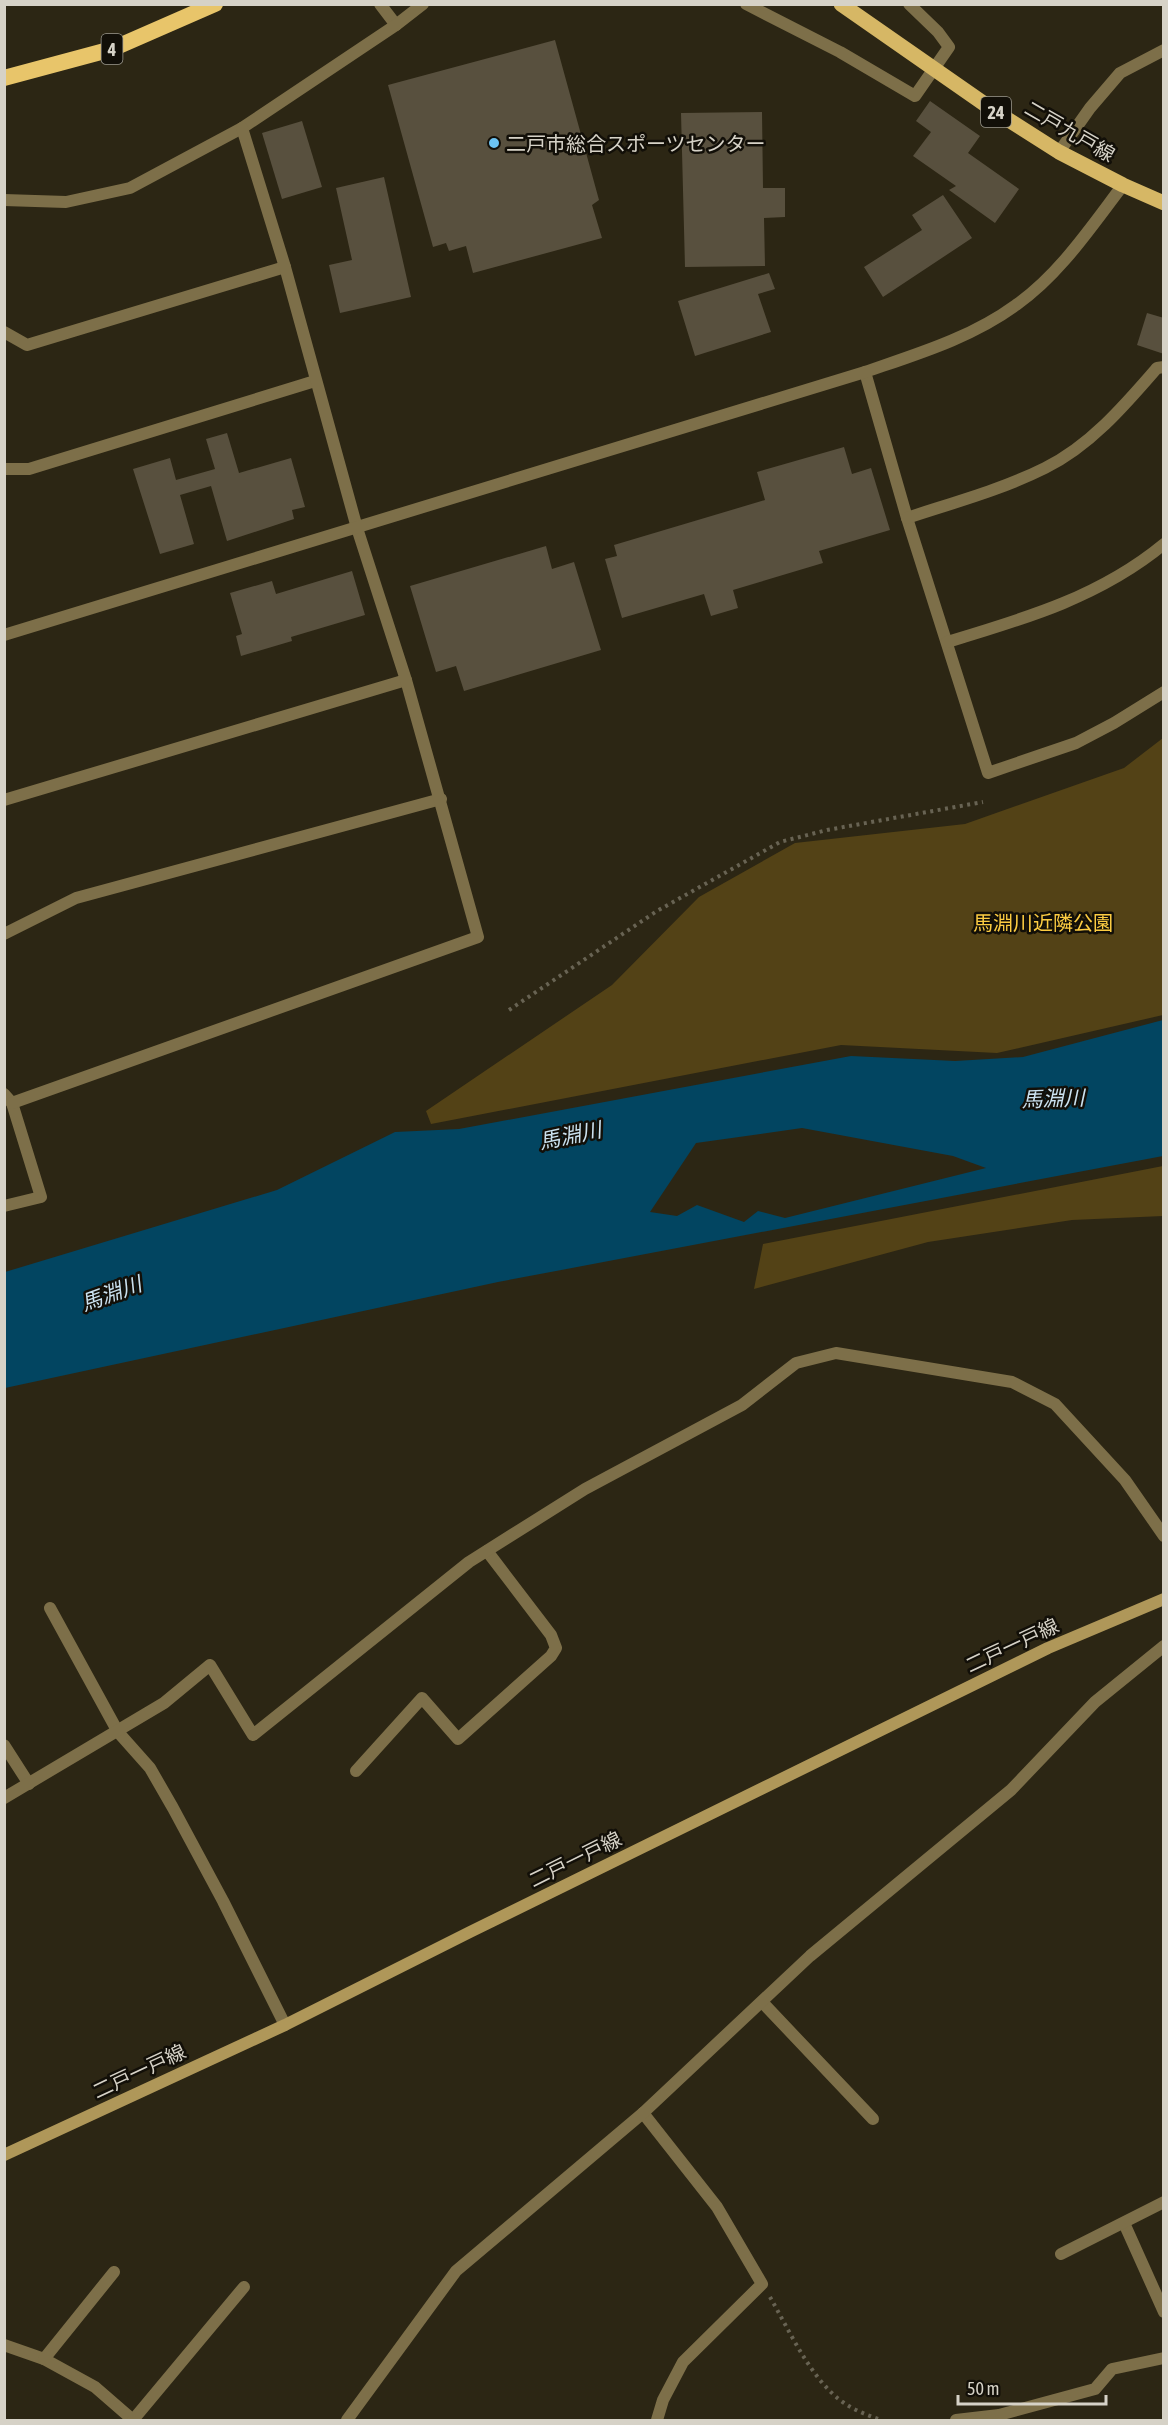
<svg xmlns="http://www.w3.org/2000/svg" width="1168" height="2425" font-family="'Asap Condensed','Noto Sans JP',sans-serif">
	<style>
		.green { fill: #534216 }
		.water { fill: #024561; fill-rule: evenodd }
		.building { fill: #58503e }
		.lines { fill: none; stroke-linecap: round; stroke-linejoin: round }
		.path { stroke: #686353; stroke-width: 4; stroke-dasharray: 3 4.5; stroke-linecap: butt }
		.minor { stroke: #7d6f49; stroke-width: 12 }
		.tertiary { stroke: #7d6f49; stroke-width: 12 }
		.secondary { stroke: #af9759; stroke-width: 12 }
		.primary { stroke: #d6b765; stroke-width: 15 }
		.trunk { stroke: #e8c56a; stroke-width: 16 }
		.poi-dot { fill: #6cc3f2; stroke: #120f08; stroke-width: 2 }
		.labels { text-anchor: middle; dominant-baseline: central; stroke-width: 5; stroke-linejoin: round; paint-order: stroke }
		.shield { fill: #120f08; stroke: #9b988e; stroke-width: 1.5 }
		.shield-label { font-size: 18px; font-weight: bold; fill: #d6d2c7 }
		.street-label { font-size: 20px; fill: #d6d2c7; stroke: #120f08 }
		.poi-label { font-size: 20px; fill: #d6d2c7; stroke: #120f08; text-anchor: start }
		.park-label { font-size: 20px; fill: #fccc42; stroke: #120f08 }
		.water-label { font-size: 21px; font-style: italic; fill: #cbe2f0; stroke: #120f08 }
	</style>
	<rect width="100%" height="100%" fill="#2c2614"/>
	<g class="green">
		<polygon points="1163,738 1163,1015 997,1053 841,1045 431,1124 426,1111 612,985 699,897 795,843 965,824 1124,768"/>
		<polygon points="1163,1166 1163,1216 1072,1220 928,1242 754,1289 763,1244"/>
	</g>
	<path class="water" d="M1163 1020V1156L498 1282 5 1388V1272L277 1190 395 1132 459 1129 851 1056 955 1061 1023 1057ZM802 1128 953 1156 986 1168 785 1218 758 1211 744 1222 697 1205 677 1216 650 1212 696 1143Z"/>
	<g class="building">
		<polygon points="555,40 599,200 592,205 602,238 473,273 466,246 449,251 446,243 433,247 388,85"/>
		<polygon points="930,101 980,136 968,153 1019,189 995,223 949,190 956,186 913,156 931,132 916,121"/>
		<polygon points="762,112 763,188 785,188 785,217 764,218 765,266 685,267 681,113"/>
		<polygon points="302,121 322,187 282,199 262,133"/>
		<polygon points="384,177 411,297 340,313 329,265 352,260 336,188"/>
		<polygon points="943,195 972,238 883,297 864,267 922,230 912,215"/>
		<polygon points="769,273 775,289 758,294 771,332 695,356 678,301"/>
		<polygon points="1147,313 1164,318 1164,354 1137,345"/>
		<polygon points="227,433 239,473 291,458 305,507 292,510 294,519 227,541 211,486 180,495 194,544 160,554 133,469 170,458 176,480 215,469 206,439"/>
		<polygon points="844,447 852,474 871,468 890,530 819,551 823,563 733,590 738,608 711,616 704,594 622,618 605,559 617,556 614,545 765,500 757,472"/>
		<polygon points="546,546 552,569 574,562 601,650 464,691 456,666 436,672 410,586"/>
		<polygon points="352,571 365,615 291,637 292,641 241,656 236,636 242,634 230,593 272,581 276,594"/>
	</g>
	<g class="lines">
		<g class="path">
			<polyline points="509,1010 657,911 780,842 827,830 983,802"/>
			<path d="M770 2297C789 2330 810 2377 840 2400 853 2410 867 2415 881 2420"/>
		</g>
		<g class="minor">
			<polyline points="380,4 396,25"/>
			<polyline points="746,4 840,52 915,96 949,47 938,32 909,4"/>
			<polyline points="1059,152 1090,108 1120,73 1164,50"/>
			<polyline points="4,200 66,202 130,188 242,128 396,25 423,4"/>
			<polyline points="4,332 27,345 285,267"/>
			<polyline points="865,372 907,518 988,773 1076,743 1114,723 1164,692"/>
			<polyline points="4,469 29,469 315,381"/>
			<path d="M907 518C952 503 1001 490 1045 468 1090 446 1125 405 1157 368L1164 367"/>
			<path d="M947 642C1024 619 1100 597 1164 544"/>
			<polyline points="4,800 406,680"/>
			<polyline points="4,934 76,898 441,799"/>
			<polyline points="4,1094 12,1103 41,1197 4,1206"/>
			<polyline points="12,1103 478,937 406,680 357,528 285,267 242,128"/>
			<polyline points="50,1608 118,1732 150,1768 173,1808 223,1901 285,2025"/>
			<polyline points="4,1745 29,1784"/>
			<polyline points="356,1771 422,1698 458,1739 551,1656 556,1648 551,1635 487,1551"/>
			<polyline points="4,1798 164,1703 210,1665 253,1735 469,1562 585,1489 742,1405 796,1363 836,1353 1012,1382 1055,1404 1125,1480 1164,1536"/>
			<polyline points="762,2002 873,2119"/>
			<polyline points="643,2113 717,2207 762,2284 683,2362 663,2400 657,2420"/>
			<polyline points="1124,2223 1164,2312"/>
			<polyline points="1061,2254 1164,2202"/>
			<polyline points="4,2345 44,2359 95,2387 133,2420"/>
			<polyline points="44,2359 114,2272"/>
			<polyline points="133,2420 244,2287"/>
			<polyline points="347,2420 456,2271 643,2113 810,1956 1011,1790 1095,1702 1164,1646"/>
			<polyline points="956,2420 999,2415 1095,2389 1112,2369 1164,2358"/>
		</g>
		<path class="tertiary" d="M4 635 865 372C917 354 971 338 1016 305 1059 275 1091 227 1123 185"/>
		<polyline class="secondary" points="4,2155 285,2025 470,1932 1048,1648 1164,1599"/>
		<polyline class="primary" points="841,4 996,112 1059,152 1123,185 1164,203"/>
		<polyline class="trunk" points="4,78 112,49 215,4"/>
	</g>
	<circle class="poi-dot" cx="494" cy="143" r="6"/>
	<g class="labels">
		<g class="shield">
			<rect x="101.5" y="34" width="21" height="30" rx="4.5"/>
			<rect x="981" y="97" width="30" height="30" rx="4.5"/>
		</g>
		<g class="shield-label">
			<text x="112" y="49">4</text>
			<text x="996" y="112">24</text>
		</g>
		<g class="street-label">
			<text transform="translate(1070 131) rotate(30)">二戸九戸線</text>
			<text transform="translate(1012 1645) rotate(-25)">二戸一戸線</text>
			<text transform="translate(575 1859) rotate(-26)">二戸一戸線</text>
			<text transform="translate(139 2071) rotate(-25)">二戸一戸線</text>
		</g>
		<g class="poi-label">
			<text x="506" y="143">二戸市総合スポーツセンター</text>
		</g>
		<g class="park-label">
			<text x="1043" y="922">馬淵川近隣公園</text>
		</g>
		<g class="water-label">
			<text transform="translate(1053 1098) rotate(-2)">馬淵川</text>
			<text transform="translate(570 1135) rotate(-12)">馬淵川</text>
			<text transform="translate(111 1293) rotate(-20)">馬淵川</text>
		</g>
	</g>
	<rect width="1168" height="2425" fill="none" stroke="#d6d2c7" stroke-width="12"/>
	<path d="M958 2395v9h148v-9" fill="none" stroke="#d6d2c7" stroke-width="3"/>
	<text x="967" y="2395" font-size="18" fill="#d6d2c7" stroke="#120f08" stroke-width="4.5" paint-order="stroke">50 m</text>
</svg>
